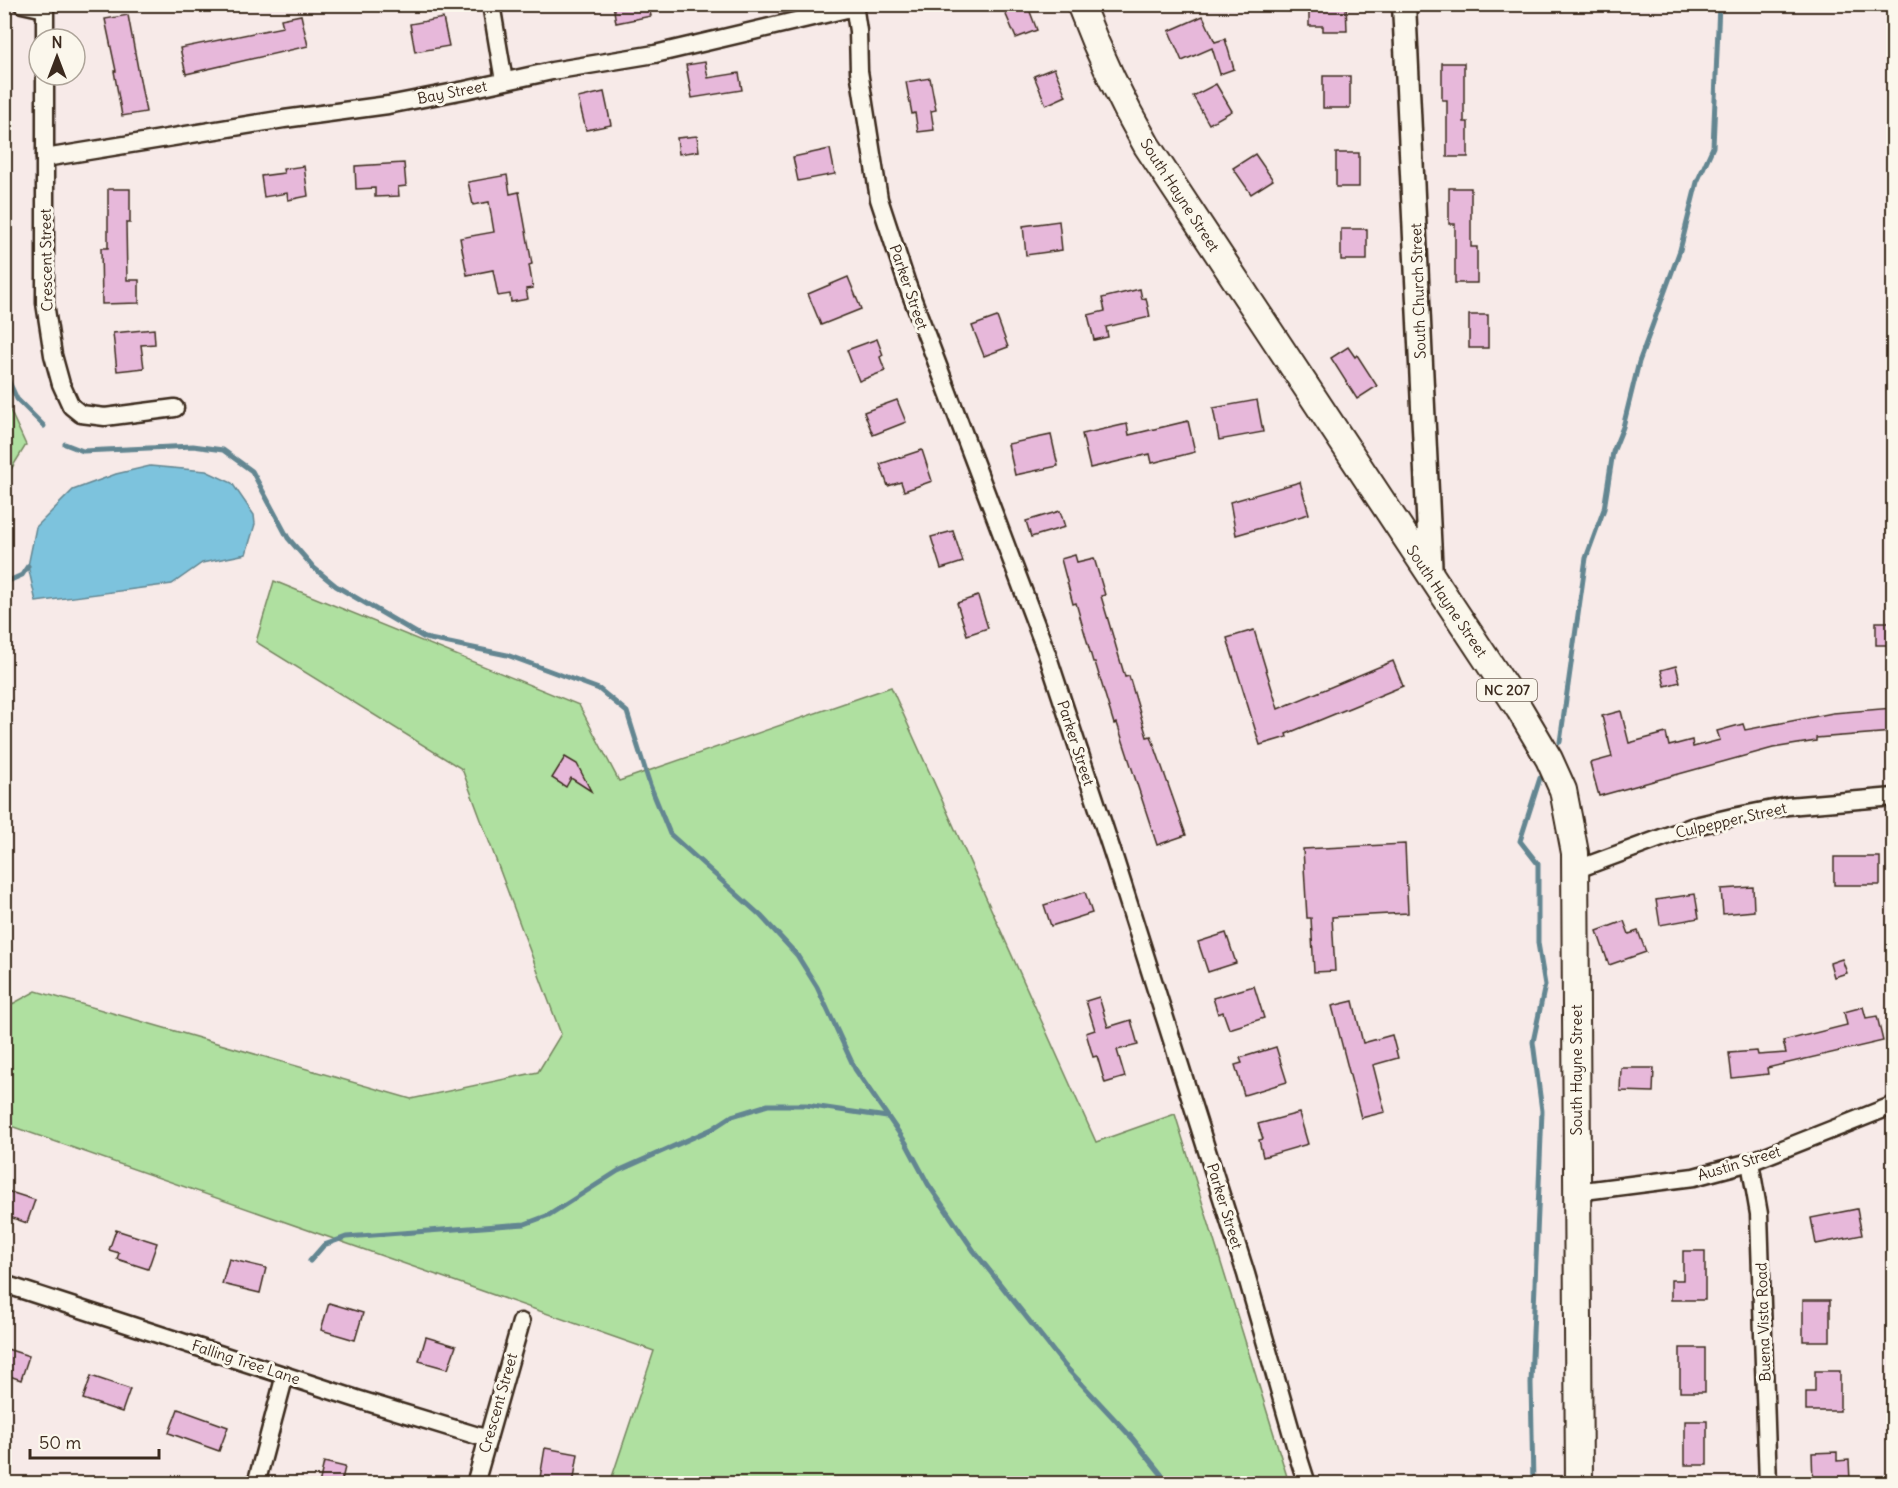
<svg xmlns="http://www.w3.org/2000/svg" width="1898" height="1488" font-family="Delius,sans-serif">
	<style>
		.green { fill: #afe0a0; stroke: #75855f; stroke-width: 1.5 }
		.water { fill: #7dc3dd; stroke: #638691; stroke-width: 1.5 }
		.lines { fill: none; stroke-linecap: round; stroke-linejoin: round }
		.stream { stroke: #638691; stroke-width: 5 }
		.building { fill: #e7b8da; stroke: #3b2a1e; stroke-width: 1.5 }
		.street-casing { stroke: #3b2a1e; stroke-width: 21 }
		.secondary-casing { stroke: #3b2a1e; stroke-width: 27 }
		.primary-casing { stroke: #3b2a1e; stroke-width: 30 }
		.street { stroke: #fbf7ec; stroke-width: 16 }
		.secondary { stroke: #fbf7ec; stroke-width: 22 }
		.primary { stroke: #fbf7ec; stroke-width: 26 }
		.labels { text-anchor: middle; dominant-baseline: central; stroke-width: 6; stroke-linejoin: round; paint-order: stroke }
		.shield { fill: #fbf7ec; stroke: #75685c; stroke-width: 1.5 }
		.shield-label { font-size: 14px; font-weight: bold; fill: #3b2a1e }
		.street-label { font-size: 15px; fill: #3b2a1e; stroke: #fbf7ec }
	</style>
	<rect width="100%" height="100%" fill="#f7eae8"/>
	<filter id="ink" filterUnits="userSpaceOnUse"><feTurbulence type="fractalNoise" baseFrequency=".0167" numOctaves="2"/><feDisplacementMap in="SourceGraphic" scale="12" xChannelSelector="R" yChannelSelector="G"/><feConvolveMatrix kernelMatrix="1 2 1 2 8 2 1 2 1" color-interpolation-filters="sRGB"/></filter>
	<g filter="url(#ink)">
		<g class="green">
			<polygon points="4,397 26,445 5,479 4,479"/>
			<polygon points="274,581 579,705 619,781 891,687 1096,1142 1175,1114 1289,1483 610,1483 654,1351 5,1124 5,1008 36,991 411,1099 538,1072 561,1034 462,769 256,642"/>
		</g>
		<polygon class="water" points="150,466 206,471 232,483 254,515 255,524 246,554 202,563 172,584 36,602 28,566 36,527 73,490 116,474"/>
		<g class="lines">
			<g class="stream">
				<polyline points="4,371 17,399 44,426"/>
				<polyline points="65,444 83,451 193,446 223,450 252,471 288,538 314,568 336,586 425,638 507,655 599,689 627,712 650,785 670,834 761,916 797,955 817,987 855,1069 906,1143 928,1184 974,1251 1065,1366 1133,1439 1169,1484"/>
				<polyline points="4,583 22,575 28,566"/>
				<polyline points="1560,742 1586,558 1604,509 1613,452 1623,427 1639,362 1680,250 1697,182 1713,147 1719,4"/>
				<polyline points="310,1261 324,1245 346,1237 525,1224 549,1215 618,1171 712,1129 732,1116 768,1105 806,1105 887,1117"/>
				<polyline points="1533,1484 1531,1383 1542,1111 1533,1042 1545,985 1538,943 1538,864 1520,841 1540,778"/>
			</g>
		</g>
		<g class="building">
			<polygon points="613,4 648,4 651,16 616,23"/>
			<polygon points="1016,4 1027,4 1037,30 1016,38 1004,10"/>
			<polygon points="1321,4 1346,4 1347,31 1323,31 1323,26 1309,26 1309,11 1321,11"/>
			<polygon points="128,15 146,112 122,116 114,71 116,71 105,19"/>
			<polygon points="301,15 308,46 186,74 180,48 283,27 281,19"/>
			<polygon points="1203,16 1215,42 1225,39 1234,69 1220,74 1212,48 1182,61 1169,31"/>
			<polygon points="443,18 449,46 415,52 410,24"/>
			<polygon points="705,62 708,78 739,73 742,90 692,98 686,65"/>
			<polygon points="1442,63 1464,63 1464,122 1468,122 1468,157 1447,157 1447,100 1442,100"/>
			<polygon points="1054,68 1066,96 1046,105 1034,76"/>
			<rect x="1323" y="76" width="27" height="32"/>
			<polygon points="930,78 936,110 931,111 934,130 918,132 915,113 912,114 906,82"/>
			<polygon points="1216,84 1232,111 1209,124 1193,96"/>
			<polygon points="604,92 611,125 586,130 578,98"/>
			<polygon points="697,136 699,151 679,154 677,138"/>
			<polygon points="830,149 835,174 798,181 793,157"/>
			<rect x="1336" y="153" width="23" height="34"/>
			<polygon points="1255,154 1273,180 1251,194 1233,168"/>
			<polygon points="404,163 406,186 398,187 399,196 375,197 375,188 356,189 355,166"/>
			<polygon points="304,166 308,196 288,200 287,193 264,197 261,176 284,173 283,169"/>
			<polygon points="507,175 510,194 519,192 532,264 529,265 533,288 526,289 528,299 511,302 510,294 498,296 493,270 467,275 460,238 494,232 489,202 473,205 468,182"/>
			<polygon points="1449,188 1471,188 1471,247 1477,247 1477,283 1455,283 1455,224 1449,224"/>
			<polygon points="108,189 130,189 130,223 126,223 127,280 139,280 139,303 102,304 101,248 108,248"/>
			<polygon points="1059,221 1062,250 1026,255 1023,226"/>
			<rect x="1341" y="229" width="26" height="31"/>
			<polygon points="848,277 861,309 821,325 808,294"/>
			<polygon points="1140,289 1142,299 1146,298 1150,317 1106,327 1108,337 1094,340 1088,315 1105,311 1102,298"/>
			<rect x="1469" y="315" width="19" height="33"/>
			<polygon points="997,317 1008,347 984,356 972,326"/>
			<polygon points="154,329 155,344 141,345 144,368 117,371 113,333"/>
			<polygon points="877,339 883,355 880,357 885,371 859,381 847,350"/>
			<polygon points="1348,347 1355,357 1357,355 1377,386 1357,399 1331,358"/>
			<polygon points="897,400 906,422 873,435 864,412"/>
			<polygon points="1257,400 1263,432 1219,440 1213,408"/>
			<polygon points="1188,421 1195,452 1152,463 1150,454 1090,468 1082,434 1127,424 1129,435"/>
			<polygon points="1051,435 1058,466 1015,475 1008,444"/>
			<polygon points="922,450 932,481 904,491 901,482 888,486 880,464"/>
			<polygon points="1300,482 1309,514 1236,535 1230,502"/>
			<polygon points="1060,511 1065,527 1031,537 1026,521"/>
			<polygon points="953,531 963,562 941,569 931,537"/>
			<polygon points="1075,555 1077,562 1094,558 1105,595 1101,596 1125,677 1129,676 1147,737 1151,736 1186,835 1157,845 1117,723 1114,724 1095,662 1093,662 1076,603 1073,604 1061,559"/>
			<polygon points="978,596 988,628 967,635 957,603"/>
			<rect x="1876" y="622" width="17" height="23"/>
			<polygon points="1254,630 1278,709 1393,661 1403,686 1286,734 1287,737 1260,745 1227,638"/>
			<polygon points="1676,666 1680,682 1665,686 1661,670"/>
			<polygon points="1893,708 1893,732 1816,738 1816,741 1773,748 1599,796 1590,763 1612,757 1602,716 1621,711 1629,743 1666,733 1669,746 1692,740 1693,747 1720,740 1717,731 1743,724 1745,730 1833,713"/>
			<polygon points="565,757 577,764 591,791 571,778 566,787 552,778"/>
			<polygon points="1405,844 1408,913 1332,917 1335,971 1314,972 1311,918 1307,918 1303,849"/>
			<rect x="1834" y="857" width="46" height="28"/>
			<polygon points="1753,887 1754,911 1723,914 1721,889"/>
			<polygon points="1085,892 1092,913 1051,926 1044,905"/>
			<polygon points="1695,894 1699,918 1660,925 1656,900"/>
			<polygon points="1624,921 1629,934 1638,931 1646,952 1609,965 1597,931"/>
			<polygon points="1226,933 1236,963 1208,972 1198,942"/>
			<polygon points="1842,959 1847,973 1834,977 1830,963"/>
			<polygon points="1254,986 1264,1018 1229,1029 1223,1012 1218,1014 1213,998"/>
			<polygon points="1099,997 1108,1027 1131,1020 1138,1045 1117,1050 1125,1077 1105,1083 1097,1056 1093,1057 1086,1033 1095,1030 1086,1001"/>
			<polygon points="1353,1001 1363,1043 1392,1035 1398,1058 1373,1065 1385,1112 1361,1118 1332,1006"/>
			<polygon points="1863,1007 1866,1018 1877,1016 1883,1041 1767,1068 1768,1074 1732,1078 1729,1053 1757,1051 1758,1055 1786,1053 1783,1041 1847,1025 1844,1012"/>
			<polygon points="1276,1047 1287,1082 1244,1095 1235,1065 1242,1063 1240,1058"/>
			<polygon points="1621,1068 1654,1068 1653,1092 1620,1091"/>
			<polygon points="1299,1113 1308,1144 1263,1157 1259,1140 1263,1139 1258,1124"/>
			<polygon points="4,1190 35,1200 27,1223 4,1215"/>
			<polygon points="1857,1209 1862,1235 1816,1244 1811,1218"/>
			<polygon points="116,1230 157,1243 148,1269 117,1259 119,1253 109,1250"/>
			<polygon points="1683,1251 1705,1251 1705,1300 1671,1300 1671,1280 1683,1280"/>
			<polygon points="229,1259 266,1268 260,1293 222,1284"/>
			<rect x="1803" y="1300" width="27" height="41"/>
			<polygon points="329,1303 363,1313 355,1340 321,1330"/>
			<polygon points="426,1337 456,1346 448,1369 419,1361"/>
			<polygon points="4,1348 29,1356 21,1380 4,1374"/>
			<rect x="1680" y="1348" width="25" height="44"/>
			<polygon points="1815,1371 1840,1371 1840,1411 1806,1411 1806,1392 1815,1392"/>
			<polygon points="91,1376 130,1389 122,1412 83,1399"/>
			<polygon points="178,1409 228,1427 219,1451 169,1433"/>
			<rect x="1685" y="1421" width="22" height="44"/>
			<polygon points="545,1448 578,1454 573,1484 539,1484"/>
			<polygon points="1837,1452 1837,1461 1849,1460 1850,1481 1813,1484 1812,1453"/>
			<polygon points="324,1462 345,1467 341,1484 319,1484"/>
		</g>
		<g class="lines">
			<defs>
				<g id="street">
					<polyline points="22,4 45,9"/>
					<polyline points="491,4 504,81"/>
					<polyline points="854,4 858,31 859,71 879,199 907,284 1046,651 1114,857 1246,1274 1299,1459 1307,1484"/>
					<polyline points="45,39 45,4"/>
					<polyline points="45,75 45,303 53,355 61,384 71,406 81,414 105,417 175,408"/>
					<polyline points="45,158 284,119 388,105 465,90 552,71 655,54 855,7"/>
					<polyline points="1575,870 1691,827 1733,817 1788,806 1894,797"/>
					<polyline points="1750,1162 1759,1214 1768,1484"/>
					<polyline points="1576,1192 1694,1177 1750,1162 1894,1105"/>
					<polyline points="4,1284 357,1399 488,1439"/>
					<polyline points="256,1484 285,1375"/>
					<polyline points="475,1484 521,1322"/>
				</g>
				<polyline id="secondary" points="1404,4 1431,577"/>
				<path id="primary" d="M1080 4C1099 54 1121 101 1147 146L1520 710 1549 759 1563 790 1575 853 1579 1484"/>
			</defs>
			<use href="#street" class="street-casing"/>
			<use href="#secondary" class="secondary-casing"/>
			<use href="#primary" class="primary-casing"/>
			<use href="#street" class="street"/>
			<use href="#secondary" class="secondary"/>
			<use href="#primary" class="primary"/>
		</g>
	</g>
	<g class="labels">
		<rect class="shield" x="1477" y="679" width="60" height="22" rx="4.5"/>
		<g class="shield-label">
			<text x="1507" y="690">NC 207</text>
		</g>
		<g class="street-label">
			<text transform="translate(452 92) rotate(-11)">Bay Street</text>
			<text transform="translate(1180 195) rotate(57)">South Hayne Street</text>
			<text transform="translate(46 260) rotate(-91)">Crescent Street</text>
			<text transform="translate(909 287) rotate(71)">Parker Street</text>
			<text transform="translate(1418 291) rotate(-92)">South Church Street</text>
			<text transform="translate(1447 601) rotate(56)">South Hayne Street</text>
			<text transform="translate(1076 743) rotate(72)">Parker Street</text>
			<text transform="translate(1731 820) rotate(-13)">Culpepper Street</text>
			<text transform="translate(1576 1070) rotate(-90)">South Hayne Street</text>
			<text transform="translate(1739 1163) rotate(-17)">Austin Street</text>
			<text transform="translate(1225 1206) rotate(73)">Parker Street</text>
			<text transform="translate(1763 1322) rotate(-92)">Buena Vista Road</text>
			<text transform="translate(246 1362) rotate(18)">Falling Tree Lane</text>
			<text transform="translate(498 1403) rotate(-74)">Crescent Street</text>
		</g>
	</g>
	<rect width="1898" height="1488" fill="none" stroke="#fbf7ec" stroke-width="24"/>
	<rect x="12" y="12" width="1874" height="1464" fill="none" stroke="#3b2a1e" stroke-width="2" filter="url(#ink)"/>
	<g transform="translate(57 57)"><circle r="28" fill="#fbf7ec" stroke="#aea59a" stroke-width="1.5"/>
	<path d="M0-4.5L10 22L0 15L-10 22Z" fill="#3b2a1e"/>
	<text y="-9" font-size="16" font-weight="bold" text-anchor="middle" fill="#3b2a1e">N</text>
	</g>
	<path d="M30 1449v9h129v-9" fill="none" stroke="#3b2a1e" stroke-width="3"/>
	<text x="39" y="1449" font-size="18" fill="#3b2a1e" stroke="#fbf7ec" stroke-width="4.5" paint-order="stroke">50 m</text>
</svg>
